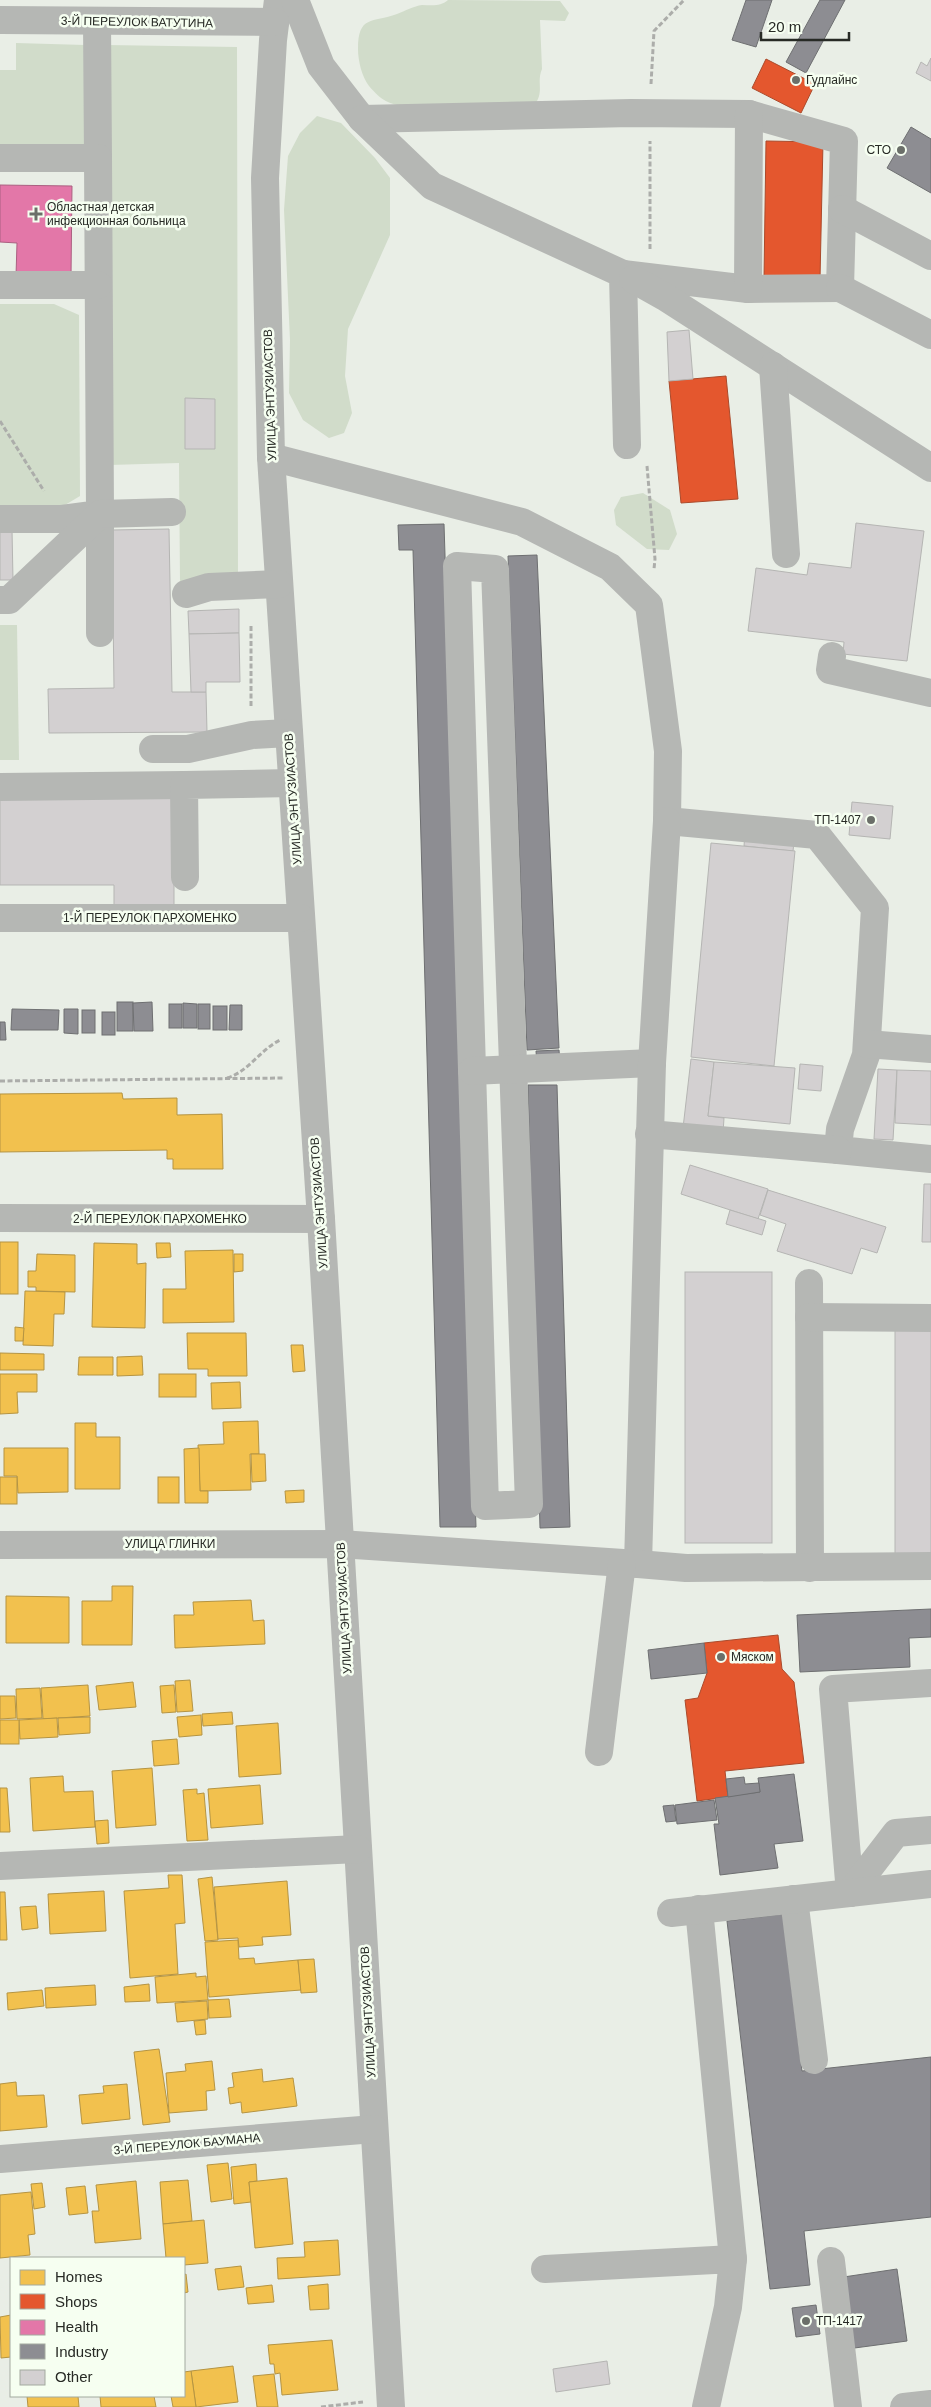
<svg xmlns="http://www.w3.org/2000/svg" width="931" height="2407" font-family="Helvetica,sans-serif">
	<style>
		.green { fill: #d1dcca }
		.homes { fill: #f2c14e; stroke: #b59442 }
		.shops { fill: #e4572e; stroke: #ab4a2b }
		.health { fill: #e377a8; stroke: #ab6081 }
		.industry { fill: #8d8d92; stroke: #6e6f71 }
		.building { fill: #d3d0d1; stroke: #b5b5b3 }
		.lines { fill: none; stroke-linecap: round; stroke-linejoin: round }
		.path { stroke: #acadaa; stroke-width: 3; stroke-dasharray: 5 2.5; stroke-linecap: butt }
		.minor { stroke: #b5b7b4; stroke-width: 28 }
		.poi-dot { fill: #6b6f69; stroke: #f6fff1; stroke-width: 2 }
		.labels { text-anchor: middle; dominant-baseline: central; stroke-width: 5; stroke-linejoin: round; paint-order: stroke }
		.street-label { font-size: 12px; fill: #272a25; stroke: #f6fff1 }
		.poi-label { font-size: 12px; fill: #272a25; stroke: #f6fff1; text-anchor: start }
	</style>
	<rect width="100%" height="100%" fill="#e9eee6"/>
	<g class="green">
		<path d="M448 0 560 1 569 13 565 21 540 20 542 69C536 83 545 91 534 106L408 107C388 104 382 101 369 86 362 77 358 61 358 49 358 15 372 23 397 14 405 11 414 6 422 5 432 5 440 7 448 0Z"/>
		<polygon points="16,43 85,45 86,144 81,148 0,147 0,70 16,70"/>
		<polygon points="107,45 237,47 238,580 180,581 179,463 109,465"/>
		<polygon points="317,116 341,123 375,158 390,178 390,235 348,329 345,376 352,413 344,433 329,438 303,420 289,393 290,340 284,210 288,156 300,133"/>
		<polygon points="0,304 54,304 79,315 80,496 60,508 0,508"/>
		<polygon points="643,493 670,510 677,534 669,550 647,549 616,525 614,510 621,497"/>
		<polygon points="0,625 17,625 19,760 0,760"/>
	</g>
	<g class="homes">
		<polygon points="122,1093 123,1099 177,1098 177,1115 222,1114 223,1169 173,1169 173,1159 167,1159 167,1150 0,1152 0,1094"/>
		<rect x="0" y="1242" width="18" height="52"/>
		<polygon points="94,1243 137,1244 137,1264 146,1263 145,1328 92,1327"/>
		<polygon points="156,1243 170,1243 171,1257 157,1258"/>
		<polygon points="233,1250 234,1322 163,1323 163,1289 186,1289 185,1251"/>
		<polygon points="37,1254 75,1255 75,1292 36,1291 36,1287 28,1287 28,1271 36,1271"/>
		<polygon points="234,1254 243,1254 243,1271 234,1272"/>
		<polygon points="25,1291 65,1292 64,1314 54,1314 53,1346 23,1345"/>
		<polygon points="15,1327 24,1328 23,1341 15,1341"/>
		<polygon points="187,1333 246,1333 247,1376 208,1376 208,1369 188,1369"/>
		<polygon points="291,1345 303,1345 305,1371 293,1372"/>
		<polygon points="0,1353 44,1354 44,1370 0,1370"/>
		<polygon points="142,1356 143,1375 117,1376 117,1357"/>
		<polygon points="79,1357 113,1357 113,1375 78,1375"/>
		<polygon points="0,1374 37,1374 37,1392 17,1392 18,1413 0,1414"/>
		<rect x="159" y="1374" width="37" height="23"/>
		<polygon points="240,1382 241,1408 212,1409 211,1383"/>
		<polygon points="258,1421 259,1454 250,1454 251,1490 200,1491 198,1445 224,1444 223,1422"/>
		<polygon points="75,1423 96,1423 96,1437 120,1437 120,1489 75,1489"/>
		<polygon points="4,1448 68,1448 68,1492 18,1493 17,1476 4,1476"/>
		<polygon points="199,1448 200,1491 208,1491 208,1503 185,1503 184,1449"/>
		<polygon points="251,1454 265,1454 266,1481 252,1482"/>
		<rect x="0" y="1477" width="17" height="27"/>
		<rect x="158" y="1477" width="21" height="26"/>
		<polygon points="304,1490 304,1502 286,1503 285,1491"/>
		<polygon points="112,1586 133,1586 132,1645 82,1645 82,1601 112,1601"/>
		<polygon points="6,1596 69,1597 69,1643 6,1643"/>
		<polygon points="251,1600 253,1621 264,1620 265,1644 175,1648 174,1615 194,1615 193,1602"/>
		<polygon points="190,1680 193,1711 177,1712 175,1681"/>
		<polygon points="133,1682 136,1707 99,1710 96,1686"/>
		<polygon points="88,1685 90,1716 43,1719 41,1688"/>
		<polygon points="174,1685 176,1712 162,1713 160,1686"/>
		<polygon points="40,1688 42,1718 17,1719 16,1689"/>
		<polygon points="0,1696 15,1696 16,1718 0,1719"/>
		<polygon points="232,1712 233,1724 203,1726 202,1714"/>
		<polygon points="201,1715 202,1735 179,1737 177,1717"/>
		<polygon points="90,1717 90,1733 59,1735 58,1718"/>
		<polygon points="57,1718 58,1737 20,1739 19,1720"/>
		<rect x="0" y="1720" width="19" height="24"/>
		<polygon points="278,1723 281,1774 239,1777 236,1726"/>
		<polygon points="177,1739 179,1764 154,1766 152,1741"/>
		<polygon points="152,1768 156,1825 116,1828 112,1771"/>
		<polygon points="63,1776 64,1792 93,1791 95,1827 33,1831 30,1778"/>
		<polygon points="260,1785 263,1824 211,1828 208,1789"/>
		<polygon points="0,1788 7,1788 10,1832 0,1832"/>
		<polygon points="197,1789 197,1794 204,1793 208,1840 187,1841 183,1790"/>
		<polygon points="108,1820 109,1843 97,1844 95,1821"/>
		<polygon points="168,1875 182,1875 185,1923 175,1924 178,1974 130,1978 124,1891 169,1888"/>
		<polygon points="212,1877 218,1940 205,1941 198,1879"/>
		<polygon points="287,1881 291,1935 262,1937 263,1945 239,1947 238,1938 218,1939 214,1887"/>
		<polygon points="104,1891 106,1931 50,1934 48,1894"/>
		<polygon points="0,1892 5,1892 7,1940 0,1940"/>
		<polygon points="36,1906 38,1928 22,1930 20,1907"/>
		<polygon points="238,1940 239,1959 254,1958 255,1964 298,1960 301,1990 209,1997 205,1942"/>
		<polygon points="314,1959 317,1992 301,1993 298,1960"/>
		<polygon points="196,1973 196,1977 206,1976 208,2000 157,2003 155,1977"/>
		<polygon points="149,1984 150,2001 125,2002 124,1987"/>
		<polygon points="95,1985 96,2005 46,2008 45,1988"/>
		<polygon points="42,1990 44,2006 8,2010 7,1993"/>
		<polygon points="229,1999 231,2017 209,2018 208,2000"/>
		<polygon points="207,2001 208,2019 177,2022 175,2003"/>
		<polygon points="205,2020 206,2034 196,2035 194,2021"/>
		<polygon points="159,2049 170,2122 143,2125 134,2052"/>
		<polygon points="212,2061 215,2090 206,2091 207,2110 169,2113 166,2073 186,2071 185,2064"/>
		<polygon points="262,2069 263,2082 293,2078 297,2106 242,2113 241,2102 230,2104 228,2088 234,2087 232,2073"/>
		<polygon points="16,2082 17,2096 44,2095 47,2127 0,2131 0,2084"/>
		<polygon points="127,2084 130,2119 82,2124 79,2095 104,2093 103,2086"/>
		<polygon points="228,2163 232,2199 211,2202 207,2165"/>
		<polygon points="256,2164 257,2181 249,2182 251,2202 234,2204 231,2167"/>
		<polygon points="287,2178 293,2244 255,2248 249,2182"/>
		<polygon points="188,2180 192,2221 163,2224 160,2182"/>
		<polygon points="136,2181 141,2239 95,2243 92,2211 99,2211 96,2185"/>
		<polygon points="42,2183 45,2207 34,2209 31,2184"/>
		<polygon points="85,2186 88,2213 69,2215 66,2188"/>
		<polygon points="31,2192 35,2234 28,2235 30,2255 0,2258 0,2195"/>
		<polygon points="204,2220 208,2263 184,2265 184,2258 166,2258 163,2224"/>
		<polygon points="338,2240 340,2275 278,2279 277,2258 305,2257 304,2242"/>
		<polygon points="241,2266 244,2287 218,2290 215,2269"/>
		<polygon points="186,2274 188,2292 184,2293 184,2275"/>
		<polygon points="328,2284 329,2309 310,2310 308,2286"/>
		<polygon points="272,2285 274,2302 248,2304 246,2288"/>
		<polygon points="11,2315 11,2357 1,2358 0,2317"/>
		<polygon points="332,2340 338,2390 282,2395 280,2373 275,2374 274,2364 270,2364 268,2345"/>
		<polygon points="233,2366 238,2402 196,2407 191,2371"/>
		<polygon points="191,2371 196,2407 173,2407 171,2396 184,2396 184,2372"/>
		<polygon points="274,2374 278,2407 257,2407 253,2376"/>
		<polygon points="27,2396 78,2396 79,2407 28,2407"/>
		<polygon points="100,2396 154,2396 156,2407 101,2407"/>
	</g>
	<g class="shops">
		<polygon points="766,59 815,84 801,113 752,88"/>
		<polygon points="766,141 823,142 820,279 764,278"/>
		<polygon points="726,376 738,499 681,503 669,381"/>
		<polygon points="778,1635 782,1669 794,1682 804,1763 725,1771 728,1797 697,1801 685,1700 698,1698 707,1673 704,1643"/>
	</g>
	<polygon class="health" points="0,185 72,186 71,277 16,276 17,243 0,242"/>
	<g class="industry">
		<polygon points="746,0 772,0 756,47 732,40"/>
		<polygon points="820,0 845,0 806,73 786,62"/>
		<polygon points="911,127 931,139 931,193 887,168"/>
		<polygon points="444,524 476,1527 440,1527 413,550 399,550 398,525"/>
		<polygon points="537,555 559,1048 527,1050 508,556"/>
		<rect x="117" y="1002" width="16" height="29"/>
		<polygon points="152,1002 153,1031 134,1031 133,1003"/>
		<polygon points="183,1003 197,1004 197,1028 183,1028"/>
		<rect x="169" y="1004" width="13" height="24"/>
		<rect x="198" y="1004" width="12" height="25"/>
		<polygon points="230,1005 242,1005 242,1030 229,1030"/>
		<rect x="213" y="1006" width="14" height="24"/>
		<polygon points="12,1009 59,1010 58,1030 11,1030"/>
		<polygon points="64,1009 78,1009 78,1034 64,1033"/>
		<rect x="82" y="1010" width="13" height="23"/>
		<rect x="102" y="1012" width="13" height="23"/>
		<polygon points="0,1022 5,1022 6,1040 0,1040"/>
		<polygon points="559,1050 560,1064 537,1065 536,1051"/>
		<polygon points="528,1085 557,1085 570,1527 540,1528"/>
		<polygon points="931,1609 931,1637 909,1638 910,1667 800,1672 797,1615"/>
		<polygon points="704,1643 707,1673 651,1679 648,1650"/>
		<polygon points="794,1774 803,1841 774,1844 778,1868 720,1875 714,1824 719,1824 715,1798 760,1792 758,1778"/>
		<polygon points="744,1777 745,1784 759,1783 760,1792 728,1797 726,1779"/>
		<polygon points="714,1800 717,1820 677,1824 675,1805"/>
		<polygon points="674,1805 676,1821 666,1822 663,1806"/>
		<polygon points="783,1914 802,2071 931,2057 931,2217 804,2231 810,2285 770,2289 727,1921"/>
		<polygon points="897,2269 907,2341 847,2349 837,2278"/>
		<polygon points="816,2305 820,2334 796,2337 792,2308"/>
	</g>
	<g class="building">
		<polygon points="931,58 931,81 916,73 921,62 927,66"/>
		<polygon points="689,330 693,379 669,381 667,332"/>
		<polygon points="185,398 215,399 215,449 185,449"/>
		<polygon points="856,523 924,531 907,661 843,654 844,642 748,631 756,568 807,575 809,563 851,568"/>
		<polygon points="169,529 172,692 206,692 207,732 49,733 48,689 114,688 112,530"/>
		<polygon points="0,530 12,530 13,580 0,580"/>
		<polygon points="239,609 239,633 189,634 188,611"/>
		<polygon points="239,633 240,682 206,682 206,692 191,692 189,634"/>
		<polygon points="174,797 174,908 114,908 114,885 0,885 0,798"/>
		<polygon points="852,802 893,806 890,839 849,835"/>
		<polygon points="746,821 796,825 793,851 744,846"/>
		<polygon points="711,843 795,851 774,1066 691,1057"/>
		<polygon points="691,1059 714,1062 708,1116 724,1118 723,1133 683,1128"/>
		<polygon points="714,1062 795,1068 790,1124 708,1116"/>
		<polygon points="800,1064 823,1066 821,1091 798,1089"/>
		<polygon points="878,1069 897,1070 893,1140 874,1139"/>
		<polygon points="897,1070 931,1071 931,1125 895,1123"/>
		<polygon points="690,1165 768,1189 758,1219 681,1194"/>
		<polygon points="924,1184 931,1184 931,1242 922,1242"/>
		<polygon points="768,1190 886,1227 877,1253 861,1248 852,1274 777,1251 786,1224 760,1215"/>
		<polygon points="730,1210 766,1221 762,1235 726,1224"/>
		<rect x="685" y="1272" width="87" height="271"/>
		<rect x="895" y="1330" width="36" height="230"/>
		<polygon points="607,2361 610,2384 556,2392 553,2369"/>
	</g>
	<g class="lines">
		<g class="path">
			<polyline points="651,84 654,31 684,0"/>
			<polyline points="650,249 650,141"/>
			<polyline points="0,421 44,491"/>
			<polyline points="647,466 655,559 654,569"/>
			<polyline points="251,626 251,707"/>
			<path d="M227 1078C248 1072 260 1050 280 1040"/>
			<polyline points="0,1081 284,1078"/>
			<polyline points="321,2407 363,2402"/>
		</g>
		<g class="minor">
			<polyline points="278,0 273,40 265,178 271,457 321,1219 391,2407"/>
			<polyline points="295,0 321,66 362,119 631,113 749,114 844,141 840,288 748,289 623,274"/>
			<polyline points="0,20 275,22"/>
			<polyline points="97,21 98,158"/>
			<polyline points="362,119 432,186 623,274 627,445"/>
			<polyline points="0,158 98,158 100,514 62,519 0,519"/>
			<polyline points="842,209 931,256"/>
			<polyline points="633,279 665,297 931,468"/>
			<polyline points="0,285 98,285"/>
			<polyline points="840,288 931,335"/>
			<polyline points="748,289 749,114"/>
			<polyline points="773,366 786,554"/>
			<polyline points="271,457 522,522 610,567 649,605 668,751 667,821 817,835 875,908 866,1055 840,1129 838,1150 931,1159"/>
			<polyline points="100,514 100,633"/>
			<polygon points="457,566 495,569 529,1504 485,1506"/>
			<polyline points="186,594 209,587 279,584"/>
			<polyline points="0,600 9,600 100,514 172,512"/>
			<polyline points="832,656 830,670 931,693"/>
			<polyline points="153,749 188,749 252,735 289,733"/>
			<polyline points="0,787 184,785"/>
			<polyline points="185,877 184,785 292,783"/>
			<polyline points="0,918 301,918"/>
			<polyline points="867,1044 931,1049"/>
			<polyline points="472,1071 652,1063"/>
			<polyline points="649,1134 838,1150"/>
			<polyline points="0,1218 321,1219"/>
			<polyline points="809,1283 810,1568"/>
			<polyline points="809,1317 931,1318"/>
			<polyline points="0,1545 340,1544 638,1564 652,1063 667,821"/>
			<polyline points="638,1564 686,1568 931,1566"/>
			<polyline points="599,1752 622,1563"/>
			<polyline points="0,1866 358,1849"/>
			<polyline points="850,1893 833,1689 931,1683"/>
			<polyline points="850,1893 896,1833 931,1830"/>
			<polyline points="794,1899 814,2060"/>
			<polyline points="699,1909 733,2259"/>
			<polyline points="671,1913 931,1884"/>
			<polyline points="0,2159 374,2129"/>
			<polyline points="831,2261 848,2407"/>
			<polyline points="545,2269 733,2259 728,2307 706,2407"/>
			<polyline points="904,2407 931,2404"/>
		</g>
	</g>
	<g class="poi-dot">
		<circle cx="796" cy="80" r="5"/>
		<circle cx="901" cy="150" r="5"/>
		<path d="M33.5 206.5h5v5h5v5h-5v5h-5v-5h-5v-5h5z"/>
		<circle cx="871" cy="820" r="5"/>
		<circle cx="721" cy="1657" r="5"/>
		<circle cx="806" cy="2321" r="5"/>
	</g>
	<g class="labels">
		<g class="street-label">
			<text transform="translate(137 22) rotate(1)">3-Й ПЕРЕУЛОК ВАТУТИНА</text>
			<text transform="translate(270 395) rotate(-92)">УЛИЦА ЭНТУЗИАСТОВ</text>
			<text transform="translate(293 799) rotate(-94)">УЛИЦА ЭНТУЗИАСТОВ</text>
			<text x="150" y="918">1-Й ПЕРЕУЛОК ПАРХОМЕНКО</text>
			<text transform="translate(319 1203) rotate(-94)">УЛИЦА ЭНТУЗИАСТОВ</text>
			<text x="160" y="1219">2-Й ПЕРЕУЛОК ПАРХОМЕНКО</text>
			<text x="170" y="1544">УЛИЦА ГЛИНКИ</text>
			<text transform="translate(344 1608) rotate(-93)">УЛИЦА ЭНТУЗИАСТОВ</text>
			<text transform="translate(368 2012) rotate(-93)">УЛИЦА ЭНТУЗИАСТОВ</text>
			<text transform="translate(187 2144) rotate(-5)">3-Й ПЕРЕУЛОК БАУМАНА</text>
		</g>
		<g class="poi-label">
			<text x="806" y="80">Гудлайнс</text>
			<text x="891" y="150" text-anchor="end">СТО</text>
			<text x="47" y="207">Областная детская<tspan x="47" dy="14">инфекционная больница</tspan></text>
			<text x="861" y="820" text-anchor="end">ТП-1407</text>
			<text x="731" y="1657">Мяском</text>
			<text x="816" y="2321">ТП-1417</text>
		</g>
	</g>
	<rect x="10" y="2257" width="175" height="140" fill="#f6fff1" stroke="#a3aa9f"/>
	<rect x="20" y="2270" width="25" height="15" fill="#f2c14e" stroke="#a3aa9f"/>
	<text x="55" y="2282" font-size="15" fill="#272a25">Homes</text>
	<rect x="20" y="2294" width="25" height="15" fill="#e4572e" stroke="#a3aa9f"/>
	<text x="55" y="2307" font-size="15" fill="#272a25">Shops</text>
	<rect x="20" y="2320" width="25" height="15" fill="#e377a8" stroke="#a3aa9f"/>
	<text x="55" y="2332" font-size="15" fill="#272a25">Health</text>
	<rect x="20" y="2344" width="25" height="15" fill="#8d8d92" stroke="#a3aa9f"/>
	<text x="55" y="2357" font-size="15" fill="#272a25">Industry</text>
	<rect x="20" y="2370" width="25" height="15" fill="#d3d0d1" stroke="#a3aa9f"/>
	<text x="55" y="2382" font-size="15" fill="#272a25">Other</text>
	<path d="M761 32v8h88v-8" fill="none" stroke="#272a25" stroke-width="2.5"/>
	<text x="768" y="32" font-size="15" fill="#272a25" stroke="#f6fff1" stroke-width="4" paint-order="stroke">20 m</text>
</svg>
